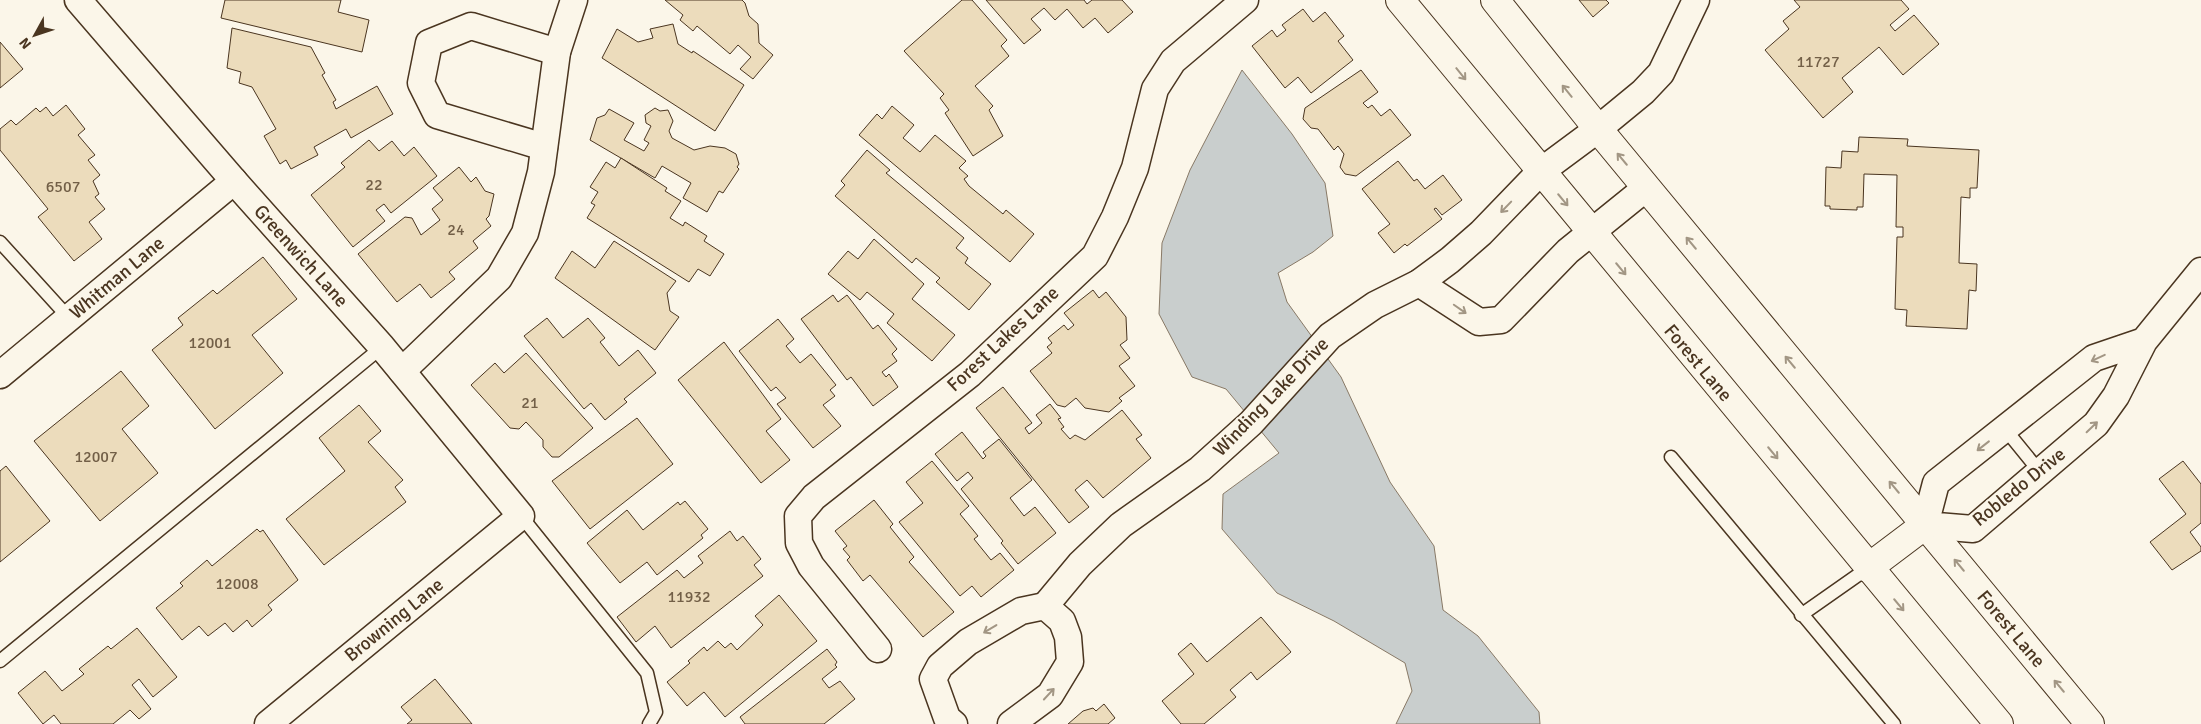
<svg xmlns="http://www.w3.org/2000/svg" width="2201" height="724" font-family="Signika,sans-serif">
	<style>
		.water { fill: #c9cecd; stroke: #887966 }
		.building { fill: #ecdcbc; stroke: #4a3520 }
		.lines { fill: none; stroke-linecap: round; stroke-linejoin: round }
		.lane-casing { stroke: #4a3520; stroke-width: 15 }
		.street-casing { stroke: #4a3520; stroke-width: 29 }
		.secondary-casing { stroke: #4a3520; stroke-width: 30 }
		.lane { stroke: #fbf6e9; stroke-width: 12 }
		.street { stroke: #fbf6e9; stroke-width: 26 }
		.secondary { stroke: #fbf6e9; stroke-width: 28 }
		.oneway { stroke: #a29684 }
		.labels { text-anchor: middle; dominant-baseline: central; stroke-width: 4; stroke-linejoin: round; paint-order: stroke }
		.number-label { font-size: 16px; fill: #725f47 }
		.street-label { font-size: 19px; fill: #4a3520; stroke: #fbf6e9 }
	</style>
	<rect width="100%" height="100%" fill="#fbf6e9"/>
	<polygon class="water" points="1242,70 1292,134 1325,183 1333,236 1313,252 1278,273 1287,302 1341,377 1390,482 1434,546 1443,610 1478,636 1539,712 1540,724 1396,724 1412,691 1405,663 1334,621 1277,593 1222,529 1223,494 1279,453 1226,389 1192,377 1159,314 1162,243 1190,170"/>
	<g class="building">
		<polygon points="225,0 341,0 338,12 369,20 362,52 221,18"/>
		<polygon points="665,0 742,0 745,3 749,16 758,24 759,43 773,55 753,79 740,69 751,57 738,45 730,54 697,26 693,31 680,20 683,15"/>
		<polygon points="962,0 972,0 1007,40 1001,46 1009,56 975,86 993,106 989,110 1003,136 973,156 945,113 949,110 940,98 944,94 904,51"/>
		<polygon points="986,0 1084,0 1087,4 1092,0 1122,0 1133,12 1108,33 1095,18 1083,28 1067,9 1055,20 1044,8 1031,19 1041,30 1024,44"/>
		<polygon points="1579,0 1606,0 1609,3 1593,17"/>
		<polygon points="1794,0 1901,0 1909,9 1890,25 1895,31 1914,15 1939,44 1903,75 1879,47 1842,78 1853,92 1823,118 1765,50 1789,29 1783,21 1800,7"/>
		<polygon points="1303,9 1313,22 1325,12 1344,36 1338,41 1353,60 1311,93 1298,77 1285,88 1252,46 1272,30 1277,37 1286,30 1282,25"/>
		<polygon points="673,24 678,44 692,53 693,51 744,85 715,131 602,58 617,29 638,42 653,38 650,29"/>
		<polygon points="232,28 311,47 325,73 322,75 336,100 333,102 336,109 377,86 393,114 351,138 346,129 314,147 318,155 291,169 286,160 280,164 264,136 276,129 252,87 239,83 241,72 227,68"/>
		<polygon points="0,42 23,69 0,88"/>
		<polygon points="1361,70 1378,92 1363,103 1368,108 1372,105 1381,116 1390,109 1411,135 1356,176 1345,174 1340,167 1344,154 1338,146 1334,150 1318,129 1311,128 1303,119 1305,108"/>
		<polygon points="66,105 85,129 78,135 95,155 88,160 100,175 93,181 99,194 95,197 105,209 89,222 102,239 74,261 38,217 48,209 0,150 0,129 11,120 16,125 36,108 40,112 46,107 53,116"/>
		<polygon points="892,106 914,125 903,138 920,152 935,135 966,161 959,168 968,176 964,179 969,186 1003,214 1006,210 1034,234 1010,262 859,135 877,114 882,119"/>
		<polygon points="655,108 660,111 668,110 673,121 669,131 672,138 694,150 710,146 725,148 736,154 739,164 737,167 739,169 723,193 719,191 707,212 683,198 691,183 662,166 655,178 590,140 597,118 605,115 609,109 634,123 624,140 644,151 649,143 644,140 651,126 646,123 645,115"/>
		<polygon points="1859,137 1908,139 1907,146 1979,150 1977,188 1970,188 1970,198 1961,197 1959,263 1977,264 1976,291 1969,290 1967,329 1906,326 1907,310 1895,309 1897,237 1903,237 1903,227 1896,227 1897,175 1864,174 1863,207 1857,207 1857,210 1830,209 1830,206 1825,206 1826,167 1841,168 1842,151 1858,152"/>
		<polygon points="369,140 379,151 392,141 404,156 414,147 437,176 391,213 384,204 376,210 385,221 353,247 311,195 345,167 341,163"/>
		<polygon points="867,150 890,170 886,173 964,238 956,248 968,258 965,263 991,284 969,310 936,282 940,278 916,258 912,263 835,196 845,185 841,181"/>
		<polygon points="621,158 667,188 665,191 681,201 670,218 683,226 685,222 707,236 704,241 724,254 710,276 698,269 689,282 587,218 595,205 591,203 598,192 590,187 606,162 615,168"/>
		<polygon points="1398,161 1414,181 1417,179 1425,189 1443,175 1462,200 1442,215 1436,208 1434,209 1442,219 1407,246 1405,244 1394,253 1378,233 1390,224 1362,189"/>
		<polygon points="459,167 471,182 476,177 485,191 494,194 489,216 486,219 491,226 473,241 478,248 449,272 455,279 431,298 420,284 397,302 358,254 405,217 412,218 421,235 440,220 432,209 443,200 433,188"/>
		<polygon points="874,239 924,284 912,299 955,335 932,361 887,323 894,314 867,292 860,300 828,274 848,251 858,259"/>
		<polygon points="614,241 676,281 667,293 670,311 679,317 655,350 555,278 572,251 595,268"/>
		<polygon points="263,257 297,299 252,335 283,373 215,429 152,350 183,325 178,318 213,290 217,294"/>
		<polygon points="1093,290 1099,298 1106,292 1126,317 1127,340 1120,345 1130,358 1119,366 1135,386 1119,398 1122,401 1109,412 1085,408 1076,398 1065,407 1057,405 1030,371 1052,353 1047,347 1052,343 1048,338 1064,325 1068,330 1074,325 1064,313"/>
		<polygon points="833,295 838,302 847,295 873,329 878,325 897,349 892,354 897,361 882,372 886,377 889,374 898,387 873,406 851,377 847,380 801,319"/>
		<polygon points="547,318 563,338 588,318 605,338 600,342 619,366 638,350 656,373 624,399 627,402 605,420 591,403 584,409 524,336"/>
		<polygon points="778,319 794,339 786,346 800,363 811,354 836,385 830,390 835,396 823,405 841,426 813,448 777,404 786,398 776,387 771,391 739,351"/>
		<polygon points="724,342 781,419 766,431 790,460 761,483 678,380"/>
		<polygon points="526,353 593,428 559,457 552,457 543,447 543,440 526,422 519,429 510,428 471,385 495,363 504,373"/>
		<polygon points="121,371 149,406 122,429 158,473 100,521 34,441"/>
		<polygon points="1003,387 1032,423 1025,428 1029,434 1042,423 1036,415 1050,404 1061,418 1058,419 1064,427 1061,429 1070,439 1075,435 1085,440 1122,410 1142,435 1136,439 1151,458 1103,498 1087,480 1075,490 1089,507 1069,523 976,408"/>
		<polygon points="359,405 381,431 368,442 403,480 395,487 406,502 324,565 286,519 345,471 319,438"/>
		<polygon points="637,418 673,464 590,529 552,481"/>
		<polygon points="962,432 983,459 986,456 983,452 999,439 1032,480 1010,498 1024,516 1035,507 1056,533 1018,564 1001,543 1003,541 961,489 973,478 968,472 957,481 935,454"/>
		<polygon points="932,461 969,506 960,514 978,536 974,539 991,560 1000,553 1014,570 981,597 972,586 960,596 899,522 923,503 906,482"/>
		<polygon points="2183,461 2201,484 2201,523 2190,532 2201,547 2201,551 2172,570 2150,542 2186,514 2159,479"/>
		<polygon points="6,466 50,521 0,562 0,471"/>
		<polygon points="874,500 893,524 890,527 914,557 909,562 954,612 923,637 870,575 863,581 847,560 850,557 843,549 847,546 835,531"/>
		<polygon points="685,501 708,529 701,535 703,538 657,575 647,562 620,583 587,543 627,510 643,530 678,502 680,505"/>
		<polygon points="257,529 260,532 263,530 298,580 268,605 272,610 252,627 247,620 233,632 225,623 208,636 199,626 182,640 156,608 183,586 180,583 207,560 212,566"/>
		<polygon points="730,531 737,541 743,536 761,559 754,565 763,576 671,648 655,626 636,642 617,617 677,570 684,578 703,563 698,556"/>
		<polygon points="779,595 817,641 725,717 704,692 687,706 667,682 690,663 688,661 704,647 707,651 718,641 725,648 731,643 737,650 763,625 755,616"/>
		<polygon points="1261,617 1291,652 1257,680 1251,672 1230,690 1236,697 1204,724 1181,724 1162,701 1194,674 1178,654 1191,643 1207,662"/>
		<polygon points="137,628 177,677 153,697 139,679 132,685 151,709 139,719 130,710 113,724 61,724 54,715 43,724 18,693 45,671 62,691 84,674 79,669 108,646 111,649"/>
		<polygon points="827,649 837,662 835,665 837,667 822,679 829,688 840,681 855,699 824,724 745,724 740,717"/>
		<polygon points="435,679 472,724 407,724 412,720 401,707"/>
		<polygon points="1104,704 1115,718 1108,724 1068,724 1083,711 1093,708 1096,711"/>
	</g>
	<g class="lines">
		<defs>
			<g id="lane">
				<polyline points="0,242 69,318"/>
				<polyline points="2005,429 2040,472"/>
				<polyline points="1671,457 1894,724"/>
				<polyline points="521,516 647,673 656,712 649,724"/>
				<polyline points="1801,615 1868,568"/>
				<polyline points="0,661 382,347"/>
			</g>
			<g id="street">
				<polyline points="78,0 234,181 382,347 521,516 268,724"/>
				<polyline points="544,147 437,115 421,83 429,43 471,26 557,52"/>
				<polyline points="1419,283 1479,322 1501,320 1568,251 1646,188"/>
				<polyline points="2144,341 2094,358 1936,483 1925,525 1973,529 2096,424 2116,396 2144,341 2201,271"/>
				<polyline points="402,371 499,278 525,233 541,172 557,52 574,0"/>
				<polyline points="0,375 234,181"/>
				<polyline points="1045,606 1080,564 1121,525 1200,469 1251,423 1330,336 1375,305 1419,283 1450,260 1481,233 1540,172 1598,129 1643,92 1661,73 1696,0"/>
				<polyline points="878,649 811,566 799,543 798,516 814,497 970,374 1095,256 1115,217 1135,168 1155,89 1173,61 1245,0"/>
				<polyline points="954,724 947,718 933,679 940,666 968,642 1021,611 1045,606 1062,621 1068,637 1070,662 1050,695 1011,724"/>
			</g>
			<g id="secondary">
				<polyline points="1400,0 1999,724"/>
				<polyline points="1495,0 1598,129 2090,724"/>
				<polyline points="1868,568 1925,525"/>
			</g>
		</defs>
		<use href="#lane" class="lane-casing"/>
		<use href="#street" class="street-casing"/>
		<use href="#secondary" class="secondary-casing"/>
		<use href="#lane" class="lane"/>
		<use href="#street" class="street"/>
		<use href="#secondary" class="secondary"/>
	</g>
	<defs><path id="oneway-shaft" d="M-6 0H5M1.5-3L5.5 0L1.5 3" fill="none" stroke-width="1.6" stroke-linecap="round" stroke-linejoin="round" transform="scale(1.25)"/></defs>
	<g class="oneway">
		<use href="#oneway-shaft" transform="translate(1461 74) rotate(51)"/>
		<use href="#oneway-shaft" transform="translate(1567 91) rotate(-129)"/>
		<use href="#oneway-shaft" transform="translate(1622 159) rotate(-130)"/>
		<use href="#oneway-shaft" transform="translate(1563 200) rotate(50)"/>
		<use href="#oneway-shaft" transform="translate(1506 207) rotate(134)"/>
		<use href="#oneway-shaft" transform="translate(1691 243) rotate(-130)"/>
		<use href="#oneway-shaft" transform="translate(1621 269) rotate(50)"/>
		<use href="#oneway-shaft" transform="translate(1460 309) rotate(35)"/>
		<use href="#oneway-shaft" transform="translate(2098 358) rotate(155)"/>
		<use href="#oneway-shaft" transform="translate(1790 362) rotate(-130)"/>
		<use href="#oneway-shaft" transform="translate(2092 427) rotate(-44)"/>
		<use href="#oneway-shaft" transform="translate(1983 446) rotate(142)"/>
		<use href="#oneway-shaft" transform="translate(1773 453) rotate(50)"/>
		<use href="#oneway-shaft" transform="translate(1894 487) rotate(-130)"/>
		<use href="#oneway-shaft" transform="translate(1959 565) rotate(-130)"/>
		<use href="#oneway-shaft" transform="translate(1899 605) rotate(50)"/>
		<use href="#oneway-shaft" transform="translate(990 629) rotate(149)"/>
		<use href="#oneway-shaft" transform="translate(2059 686) rotate(-130)"/>
		<use href="#oneway-shaft" transform="translate(1049 694) rotate(-47)"/>
	</g>
	<g class="labels">
		<g class="number-label">
			<text x="1818" y="62">11727</text>
			<text x="374" y="185">22</text>
			<text x="63" y="187">6507</text>
			<text x="456" y="230">24</text>
			<text x="210" y="343">12001</text>
			<text x="530" y="403">21</text>
			<text x="96" y="457">12007</text>
			<text x="237" y="584">12008</text>
			<text x="689" y="597">11932</text>
		</g>
		<g class="street-label">
			<text transform="translate(301 256) rotate(48)">Greenwich Lane</text>
			<text transform="translate(117 278) rotate(-40)">Whitman Lane</text>
			<text transform="translate(1003 339) rotate(-43)">Forest Lakes Lane</text>
			<text transform="translate(1698 363) rotate(50)">Forest Lane</text>
			<text transform="translate(1271 397) rotate(-46)">Winding Lake Drive</text>
			<text transform="translate(2019 487) rotate(-39)">Robledo Drive</text>
			<text transform="translate(394 620) rotate(-39)">Browning Lane</text>
			<text transform="translate(2011 629) rotate(50)">Forest Lane</text>
		</g>
	</g>
	<g transform="translate(35 35) rotate(230)" stroke="#fbf6e9" stroke-width="4" paint-order="stroke">
	<path d="M0-4L9 19L0 12L-9 19Z" fill="#4a3520"/>
	<text y="-8" font-size="14" font-weight="bold" text-anchor="middle" fill="#4a3520">N</text>
	</g>
</svg>
